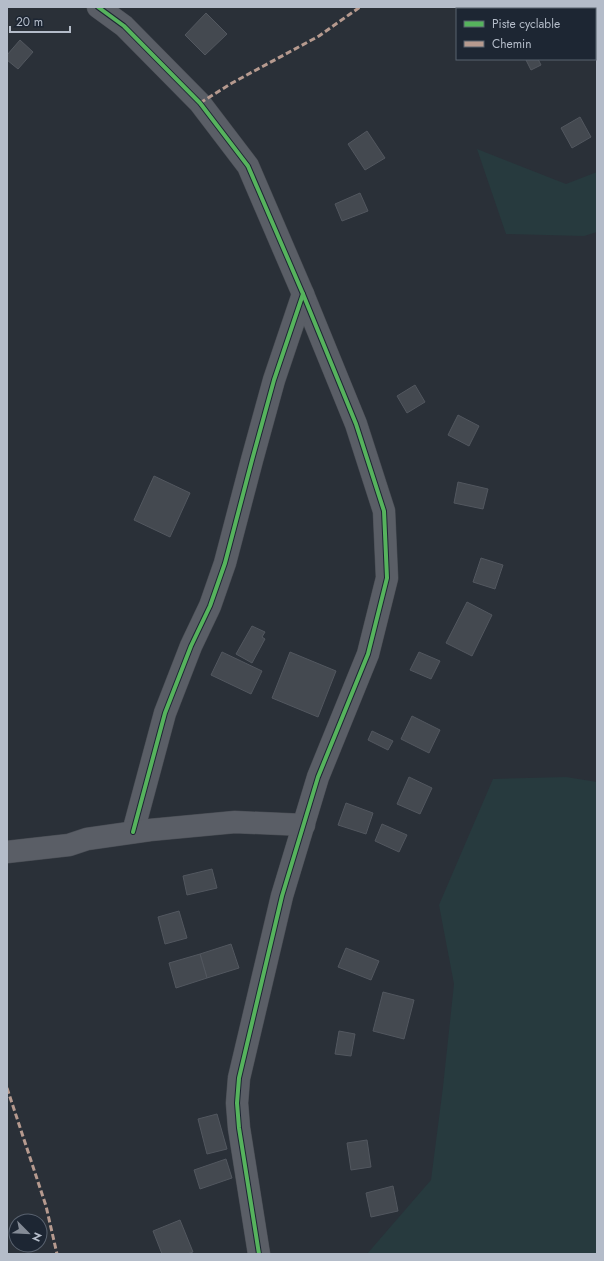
<svg xmlns="http://www.w3.org/2000/svg" width="604" height="1261" font-family="Jost,sans-serif">
	<style>
		.green { fill: #273a3e }
		.building { fill: #444950; stroke: #52575f }
		.lines { fill: none; stroke-linecap: round; stroke-linejoin: round }
		.minor-casing { stroke: #484c53; stroke-width: 23 }
		.minor { stroke: #5a5e66; stroke-width: 22 }
		.quiet { stroke: #b69a8f; stroke-width: 3; stroke-dasharray: 6 3; stroke-linecap: butt }
		.cycleway-casing { stroke: #1d2633; stroke-width: 6 }
		.cycleway { stroke: #56b35d; stroke-width: 4 }
	</style>
	<rect width="100%" height="100%" fill="#2a3038"/>
	<g class="green">
		<polygon points="477,149 566,184 597,172 597,232 584,236 506,234"/>
		<polygon points="566,777 597,782 597,1254 367,1254 431,1180 443,1087 454,984 439,905 493,779"/>
	</g>
	<g class="building">
		<polygon points="206,13 227,34 205,55 185,35"/>
		<polygon points="20,40 33,52 18,69 7,60 7,55"/>
		<polygon points="529,59 538,59 541,65 531,70 526,60"/>
		<polygon points="580,117 591,137 572,148 561,128"/>
		<polygon points="367,131 385,158 365,170 348,144"/>
		<polygon points="360,193 368,211 342,221 335,204"/>
		<polygon points="415,385 425,402 407,413 397,396"/>
		<polygon points="458,415 479,426 469,446 448,435"/>
		<polygon points="154,476 190,493 170,537 134,520"/>
		<polygon points="458,482 488,489 483,509 454,503"/>
		<polygon points="481,558 503,565 495,589 473,582"/>
		<polygon points="467,602 492,615 472,656 446,643"/>
		<polygon points="252,626 265,632 262,637 265,639 252,663 236,654"/>
		<polygon points="222,652 262,671 251,694 211,675"/>
		<polygon points="290,652 336,671 318,717 272,698"/>
		<polygon points="419,652 440,661 431,679 410,670"/>
		<polygon points="412,716 440,730 429,753 401,739"/>
		<polygon points="372,731 393,741 388,750 368,740"/>
		<polygon points="409,777 432,788 420,814 397,804"/>
		<polygon points="346,803 373,813 366,834 338,825"/>
		<polygon points="382,824 407,835 399,852 375,841"/>
		<polygon points="212,869 217,888 187,895 183,876"/>
		<polygon points="179,911 187,938 165,944 158,917"/>
		<polygon points="231,944 239,968 207,978 200,954"/>
		<polygon points="346,948 379,961 371,980 338,967"/>
		<polygon points="200,954 207,978 176,988 169,963"/>
		<polygon points="383,992 414,1000 404,1039 373,1031"/>
		<polygon points="339,1031 355,1034 351,1056 335,1054"/>
		<polygon points="217,1114 227,1149 207,1154 198,1119"/>
		<polygon points="367,1140 371,1167 351,1170 347,1143"/>
		<polygon points="226,1159 232,1178 200,1189 194,1170"/>
		<polygon points="393,1186 398,1211 371,1217 366,1193"/>
		<polygon points="180,1220 193,1252 187,1254 162,1254 153,1231"/>
	</g>
	<g class="lines">
		<defs>
			<g id="minor">
				<polyline points="98,7 124,26 200,103 248,166 303,294 356,424 384,511 387,578 368,654 318,777 282,896 239,1078 237,1103 239,1128 259,1254"/>
				<polyline points="133,832 165,713 191,646 210,606 225,563 252,460 274,380 303,294"/>
				<polyline points="7,852 69,845 87,839 150,830 235,822 304,825"/>
			</g>
		</defs>
		<use href="#minor" class="minor-casing"/>
		<use href="#minor" class="minor"/>
		<g class="quiet">
			<polyline points="478,7 480,9"/>
			<polyline points="200,103 232,83 319,36 360,7"/>
			<polyline points="7,1088 46,1206 57,1254"/>
		</g>
		<defs>
			<g id="cycleway">
				<polyline points="98,7 124,26 200,103 248,166 303,294 356,424 384,511 387,578 368,654 318,777 282,896 239,1078 237,1103 239,1128 259,1254"/>
				<polyline points="133,832 165,713 191,646 210,606 225,563 252,460 274,380 303,294"/>
			</g>
		</defs>
		<use href="#cycleway" class="cycleway-casing"/>
		<use href="#cycleway" class="cycleway"/>
	</g>
	<rect width="604" height="1261" fill="none" stroke="#b4bcc9" stroke-width="16"/>
	<rect x="456" y="8" width="140" height="52" fill="#1d2633" stroke="#59626f"/>
	<rect x="464" y="21" width="20" height="6" fill="#56b35d" stroke="#59626f"/>
	<text x="492" y="28" font-size="12" fill="#b4bcc9">Piste cyclable</text>
	<rect x="464" y="41" width="20" height="6" fill="#b69a8f" stroke="#59626f"/>
	<text x="492" y="48" font-size="12" fill="#b4bcc9">Chemin</text>
	<g transform="translate(28 1233) rotate(114)"><circle r="19" fill="#1d2633" stroke="#59626f"/>
	<path d="M0-3L7 15L0 10L-7 15Z" fill="#848b96"/>
	<text y="-6" font-size="11" font-weight="bold" text-anchor="middle" fill="#b4bcc9">N</text>
	</g>
	<path d="M10 26v6h60v-6" fill="none" stroke="#b4bcc9" stroke-width="2"/>
	<text x="16" y="26" font-size="12" fill="#b4bcc9" stroke="#1d2633" stroke-width="3" paint-order="stroke">20 m</text>
</svg>
